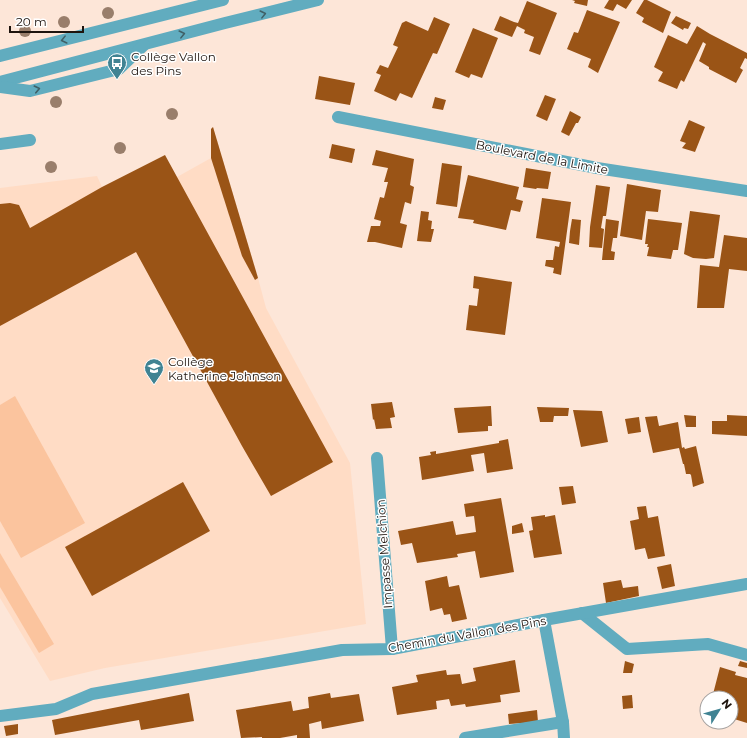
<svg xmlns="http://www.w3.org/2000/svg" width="747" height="738" font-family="Montserrat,sans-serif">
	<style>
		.built { fill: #ffdcc5 }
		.green { fill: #fbc49e }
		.building { fill: #9a5416 }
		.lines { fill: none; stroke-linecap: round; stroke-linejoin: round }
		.minor { stroke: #61acbf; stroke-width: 12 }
		.tree { fill: #997e6b }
		.oneway { stroke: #406066 }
		.labels { text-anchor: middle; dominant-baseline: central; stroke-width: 3; stroke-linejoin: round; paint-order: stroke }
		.poi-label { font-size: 12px; fill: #1e140e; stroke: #fff; text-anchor: start }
		.street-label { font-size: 12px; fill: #1e140e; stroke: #fff }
	</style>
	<rect width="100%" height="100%" fill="#fde6d8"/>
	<polygon class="built" points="213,127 258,278 266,308 350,463 366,624 105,668 50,681 0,598 0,188 97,176 102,187 177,177 211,158 211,129"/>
	<g class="green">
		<polygon points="15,396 85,523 21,558 0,521 0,405"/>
		<polygon points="0,553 54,644 39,653 0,587"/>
	</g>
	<g class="building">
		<polygon points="572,0 588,0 587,6 574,3 575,1"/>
		<polygon points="609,0 632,0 626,9 617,4 613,11 604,8"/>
		<polygon points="644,0 647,0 671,12 663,33 642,22 644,18 636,13"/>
		<polygon points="527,1 557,13 540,55 529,51 534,37 524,33 525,30 517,26 512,37 494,30 500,16 514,22 518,23"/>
		<polygon points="587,10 620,22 598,73 588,67 591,59 567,49 574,32 578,33"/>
		<polygon points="676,16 691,23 688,29 684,28 683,30 671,23"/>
		<polygon points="434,17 450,24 437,54 433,53 412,98 400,93 396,101 374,91 381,75 376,73 380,65 388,68 398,47 393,45 402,23 406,21 428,31"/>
		<polygon points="697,26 710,34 747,53 747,59 745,58 740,68 743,70 736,83 709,69 709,67 699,61 706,44 703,42 684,82 681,80 677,89 658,81 663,72 654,67 668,35 687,44"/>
		<polygon points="473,28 498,38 482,78 471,74 469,78 455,72"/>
		<polygon points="319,76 355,83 350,105 315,99"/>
		<polygon points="545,95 556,99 547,121 536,116"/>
		<polygon points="435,97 446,100 443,110 432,108"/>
		<polygon points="570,111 581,117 578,123 576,123 569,136 561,132"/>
		<polygon points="689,120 705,127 695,152 682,148 686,143 680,141"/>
		<polygon points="213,127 258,278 255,280 242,256 211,158 211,129"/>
		<polygon points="332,144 355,149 352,163 329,158"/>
		<polygon points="376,150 414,159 410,185 414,187 411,204 405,202 400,223 407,225 402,248 375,242 367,242 371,226 380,226 381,221 374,219 380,197 384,198 388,182 384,182 388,168 372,165"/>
		<polygon points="165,155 333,462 271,496 242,446 136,252 0,326 0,204 10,203 19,205 30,228 102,187"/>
		<polygon points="442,163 462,166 457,207 436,204"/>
		<polygon points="526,168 551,172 548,189 537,188 536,189 523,187"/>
		<polygon points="468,175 519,187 516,199 523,201 520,212 511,210 506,230 473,223 474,220 458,218"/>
		<polygon points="627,184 661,190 658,212 646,211 642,240 620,236"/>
		<polygon points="596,185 610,187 606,216 603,216 601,228 604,229 602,248 589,247 590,227"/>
		<polygon points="542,198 571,202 561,275 553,273 554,268 545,266 546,260 553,260 555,246 559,247 560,242 536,238"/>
		<polygon points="421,211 429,212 428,220 432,221 431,229 434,229 431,242 417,241"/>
		<polygon points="690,211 720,215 714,258 706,259 693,258 684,254"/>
		<polygon points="572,219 581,220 579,245 569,243 570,231"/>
		<polygon points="606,219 619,221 617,238 613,238 611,251 615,252 614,260 602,260"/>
		<polygon points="648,219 682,223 678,250 673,250 671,259 647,256 649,247 647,247 648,244 645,244"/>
		<polygon points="724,235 747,238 747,271 729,269 724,308 697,308 700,265 719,267"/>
		<polygon points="474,276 512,282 505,335 466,330 469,305 477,306 479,289 473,288"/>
		<polygon points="392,402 395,417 390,418 392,428 376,429 374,419 373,420 371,404"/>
		<polygon points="491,406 492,426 488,426 488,431 458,433 454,408"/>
		<polygon points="537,407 569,408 568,416 554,416 553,422 540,422"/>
		<polygon points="573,410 602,411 608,442 581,447"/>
		<polygon points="684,415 696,416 696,427 686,427"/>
		<polygon points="727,415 747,416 747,436 712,434 712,421 727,421"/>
		<polygon points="657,416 659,426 678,422 682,448 684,447 685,449 696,446 704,483 693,487 691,475 690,474 686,474 684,464 683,464 679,448 653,453 645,417"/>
		<polygon points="639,417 641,432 628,434 625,419"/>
		<polygon points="508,439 513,469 487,473 484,453 471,455 474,471 422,480 419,457 431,455 430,452 436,451 436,454 499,443 499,441"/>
		<polygon points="183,482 210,531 92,596 65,547"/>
		<polygon points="573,486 576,503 562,505 559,487"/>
		<polygon points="501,498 514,572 480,578 475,551 457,554 458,557 417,563 412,543 401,545 398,531 453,521 456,535 476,532 474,516 466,517 464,504"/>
		<polygon points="646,506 648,518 658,516 665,556 648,559 645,548 635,550 630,521 639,519 637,507"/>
		<polygon points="545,515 545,517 555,515 562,554 534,558 529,531 533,530 531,517"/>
		<polygon points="522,523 524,532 512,534 512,526"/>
		<polygon points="671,564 675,586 662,589 657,567"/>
		<polygon points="447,576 449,587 459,585 467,619 452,622 450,614 444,615 442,608 430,611 425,581"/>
		<polygon points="621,580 623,588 638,586 639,596 606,603 603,583"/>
		<polygon points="515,660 520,692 500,695 501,702 466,707 465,704 451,706 449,699 436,701 437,709 397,715 392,687 418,682 416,675 446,670 447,675 460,674 462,684 476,681 473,668"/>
		<polygon points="625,661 634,664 632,673 623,673"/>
		<polygon points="740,661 747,663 747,668 738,666"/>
		<polygon points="720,667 736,672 735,675 747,678 747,723 731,718 731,698 712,698"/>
		<polygon points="189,693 194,721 141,730 139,720 55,735 52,720"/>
		<polygon points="330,693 331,698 359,694 364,721 322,729 321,721 309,724 310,738 297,738 297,735 280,738 262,738 262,737 241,738 236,710 291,701 293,711 309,708 308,697"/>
		<polygon points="632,695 633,708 623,709 622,696"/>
		<polygon points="537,710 538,722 509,724 508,714"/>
		<polygon points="18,724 18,734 6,736 4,726"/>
	</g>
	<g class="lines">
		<g class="minor">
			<polyline points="0,56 223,0"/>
			<polyline points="0,82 225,23 318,0"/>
			<polyline points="0,87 30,91 119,69 144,45"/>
			<polyline points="338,117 597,168 747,191"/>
			<polyline points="0,144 30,140"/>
			<polyline points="377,458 392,649"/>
			<polyline points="582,613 627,649 708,644 747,655"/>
			<polyline points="544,620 563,722 564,738"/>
			<polyline points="0,716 56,709 92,694 342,650 392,649 544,620 747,584"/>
			<polyline points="465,738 563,722"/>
		</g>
	</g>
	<g class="tree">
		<circle cx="108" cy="13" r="6"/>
		<circle cx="64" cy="22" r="6"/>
		<circle cx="25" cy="31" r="6"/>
		<circle cx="56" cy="102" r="6"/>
		<circle cx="172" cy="114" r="6"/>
		<circle cx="120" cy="148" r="6"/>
		<circle cx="51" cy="167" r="6"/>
	</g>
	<defs><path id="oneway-chevron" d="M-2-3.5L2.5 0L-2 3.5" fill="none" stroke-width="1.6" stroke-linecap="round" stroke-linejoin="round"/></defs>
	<g class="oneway">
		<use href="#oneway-chevron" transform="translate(263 14) rotate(-14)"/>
		<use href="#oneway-chevron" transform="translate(182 34) rotate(-14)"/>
		<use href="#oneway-chevron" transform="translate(64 40) rotate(166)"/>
		<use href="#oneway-chevron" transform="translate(37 89) rotate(-13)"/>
	</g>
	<defs>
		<symbol id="bus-pin" viewBox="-11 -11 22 30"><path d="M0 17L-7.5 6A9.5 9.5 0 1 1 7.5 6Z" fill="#408393" stroke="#fff"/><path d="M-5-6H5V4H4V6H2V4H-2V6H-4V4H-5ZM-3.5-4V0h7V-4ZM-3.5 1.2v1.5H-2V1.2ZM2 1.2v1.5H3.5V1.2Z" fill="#fff"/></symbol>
		<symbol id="school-pin" viewBox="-11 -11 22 30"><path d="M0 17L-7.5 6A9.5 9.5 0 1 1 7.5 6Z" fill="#408393" stroke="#fff"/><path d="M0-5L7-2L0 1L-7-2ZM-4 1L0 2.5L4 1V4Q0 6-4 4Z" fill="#fff"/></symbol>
	</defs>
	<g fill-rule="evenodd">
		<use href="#bus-pin" x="106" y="52" width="22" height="30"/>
		<use href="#school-pin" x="143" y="357" width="22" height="30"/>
	</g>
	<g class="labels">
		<g class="poi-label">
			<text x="131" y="56">Collège Vallon<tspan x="131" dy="14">des Pins</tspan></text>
			<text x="168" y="361">Collège<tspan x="168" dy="14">Katherine Johnson</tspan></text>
		</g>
		<g class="street-label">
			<text transform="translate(542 157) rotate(11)">Boulevard de la Limite</text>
			<text transform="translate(384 554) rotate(-94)">Impasse Melchion</text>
			<text transform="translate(467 634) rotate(-10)">Chemin du Vallon des Pins</text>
		</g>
	</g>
	<g transform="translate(719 710) rotate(53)"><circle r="19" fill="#ffffff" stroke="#a5a19f"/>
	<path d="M0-3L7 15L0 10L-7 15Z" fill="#408393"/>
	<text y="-6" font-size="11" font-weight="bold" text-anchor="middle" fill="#1e140e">N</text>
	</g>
	<path d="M10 26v6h73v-6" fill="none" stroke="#1e140e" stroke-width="2"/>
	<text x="16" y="26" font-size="12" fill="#1e140e" stroke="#ffffff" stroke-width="3" paint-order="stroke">20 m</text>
</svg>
